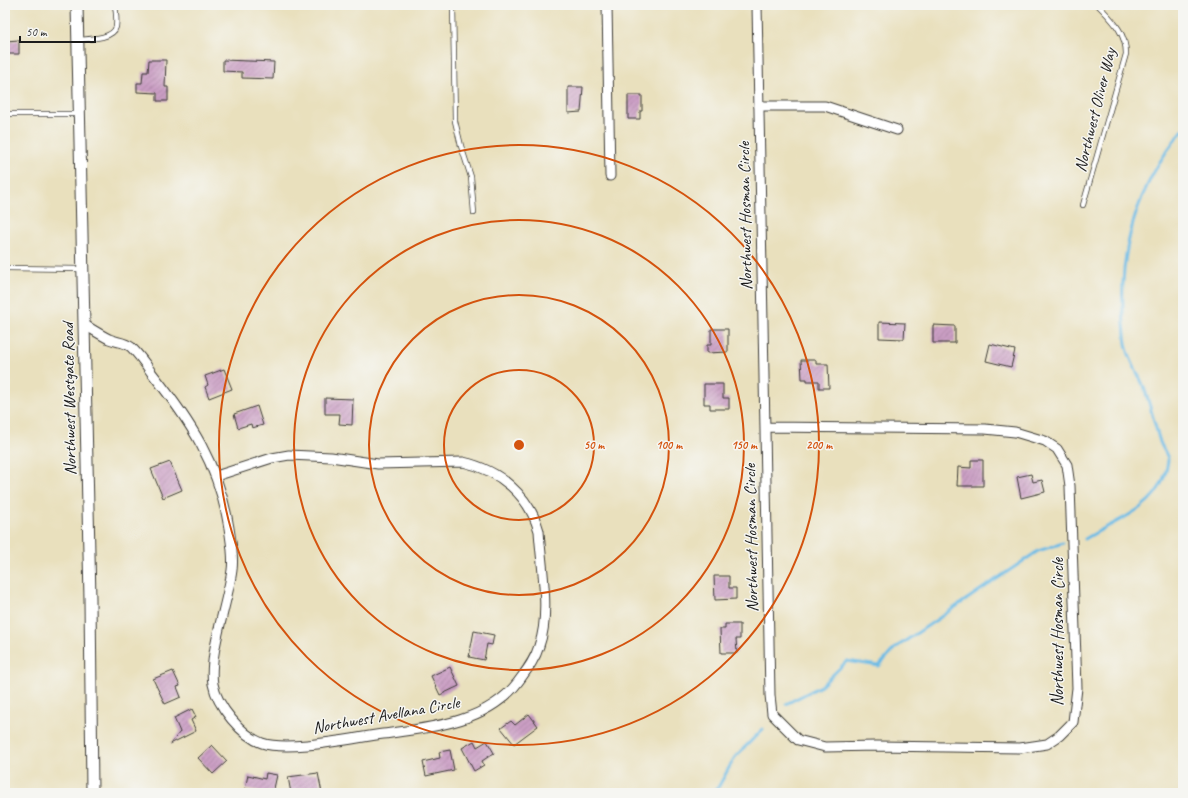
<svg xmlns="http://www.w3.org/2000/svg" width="1188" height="798" font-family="Caveat,sans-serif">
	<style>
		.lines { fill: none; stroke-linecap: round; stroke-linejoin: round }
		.stream { stroke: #6bbbe6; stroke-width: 3 }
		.building { fill: url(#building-hatch) }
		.service-casing { stroke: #3b3934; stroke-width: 6 }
		.minor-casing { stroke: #3b3934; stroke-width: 11 }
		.tertiary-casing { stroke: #3b3934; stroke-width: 13 }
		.service { stroke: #fff; stroke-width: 4.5 }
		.minor { stroke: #fff; stroke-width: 9 }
		.tertiary { stroke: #fff; stroke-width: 11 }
		.ring { fill: none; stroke: #d4530e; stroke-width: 2 }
		.labels { text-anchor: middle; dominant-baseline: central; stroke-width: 3; stroke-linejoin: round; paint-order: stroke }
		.street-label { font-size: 17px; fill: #1c1c1c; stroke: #f6f6f2 }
		.centre { fill: #d4530e; stroke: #f6f6f2; stroke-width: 2 }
		.ring-label { font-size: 12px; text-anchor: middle; font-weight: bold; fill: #d4530e; stroke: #f6f6f2; stroke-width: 3; stroke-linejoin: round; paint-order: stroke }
	</style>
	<defs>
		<pattern id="building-hatch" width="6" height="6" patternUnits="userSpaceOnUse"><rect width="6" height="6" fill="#cb9fc5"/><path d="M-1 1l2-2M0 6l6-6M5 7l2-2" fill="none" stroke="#a4819f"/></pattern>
	</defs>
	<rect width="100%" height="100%" fill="#f6f6f2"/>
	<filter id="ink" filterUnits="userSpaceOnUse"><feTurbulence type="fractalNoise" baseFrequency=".025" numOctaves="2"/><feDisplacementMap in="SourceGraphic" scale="8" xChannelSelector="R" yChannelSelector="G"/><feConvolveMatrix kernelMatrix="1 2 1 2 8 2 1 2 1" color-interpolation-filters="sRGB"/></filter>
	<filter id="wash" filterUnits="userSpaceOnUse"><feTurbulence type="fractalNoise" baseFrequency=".012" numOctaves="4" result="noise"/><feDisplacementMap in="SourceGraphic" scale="16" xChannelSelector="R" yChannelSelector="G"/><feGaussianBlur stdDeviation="0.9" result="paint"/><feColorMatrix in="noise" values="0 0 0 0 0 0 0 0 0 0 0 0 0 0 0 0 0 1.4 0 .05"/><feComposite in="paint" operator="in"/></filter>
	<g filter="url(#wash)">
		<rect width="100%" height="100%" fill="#e9e0bd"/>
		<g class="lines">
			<g class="stream">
				<path d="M1085 539C1111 522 1150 512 1163 480 1165 475 1168 464 1168 459 1167 454 1162 448 1160 442 1154 423 1150 403 1143 385 1138 373 1130 361 1127 348 1125 341 1125 332 1124 324 1117 254 1137 184 1183 130"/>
				<polyline points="786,704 821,686 847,661 879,666 895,648 1038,551 1063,543"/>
				<polyline points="715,793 735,757 763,729"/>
			</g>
		</g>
		<g id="blocks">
			<g class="building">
				<polygon points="19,40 19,54 5,54 5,41"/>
				<polygon points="149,60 166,60 165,87 168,87 168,101 157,101 157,93 137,92 137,83 142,83 143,72 148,72"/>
				<polygon points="223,60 274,62 273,79 242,78 242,72 223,71"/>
				<polygon points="568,87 583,87 581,112 568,113"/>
				<polygon points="628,95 642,95 642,111 640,111 640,119 628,119"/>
				<polygon points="879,322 905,323 904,339 879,338"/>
				<polygon points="933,325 955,326 955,343 933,343"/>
				<polygon points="711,329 728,329 728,352 707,353 707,345 711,345"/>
				<polygon points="990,344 1015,350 1011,367 986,361"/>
				<polygon points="801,360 816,360 816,364 828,364 829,388 819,388 819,381 807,381 807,379 802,379"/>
				<polygon points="224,369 232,389 209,398 205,387 208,385 205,376"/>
				<polygon points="704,384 723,384 723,398 729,398 729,409 710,409 710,404 704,404"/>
				<polygon points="325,398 353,399 352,425 339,424 340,414 325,414"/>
				<polygon points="257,406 263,425 252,428 251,424 238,428 234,414"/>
				<polygon points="971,460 983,460 983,486 957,486 958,467 971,468"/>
				<polygon points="170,462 182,490 163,498 151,469"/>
				<polygon points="1031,474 1033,482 1042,480 1045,492 1021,498 1017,477"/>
				<polygon points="714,576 729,576 729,588 736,588 736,599 715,600"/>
				<polygon points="725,624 740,624 740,639 736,639 737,653 721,653 720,629 725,629"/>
				<polygon points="474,631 494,635 492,645 487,644 484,660 469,657"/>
				<polygon points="450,667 459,686 440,695 431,676"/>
				<polygon points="173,671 180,686 177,687 181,697 165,704 153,679"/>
				<polygon points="192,709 196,717 191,720 196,731 170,744 180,732 174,718"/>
				<polygon points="529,714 538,726 514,744 501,728 511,721 515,725"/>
				<polygon points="474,741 477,747 487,741 494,753 482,761 484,765 474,771 462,748"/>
				<polygon points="212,745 227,761 213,774 198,758"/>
				<polygon points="450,750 454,770 426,776 423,762 440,758 439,752"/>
				<polygon points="266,773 277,775 273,793 245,789 248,775 265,779"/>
				<polygon points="318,773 322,793 291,793 288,777"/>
			</g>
		</g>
	</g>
	<g filter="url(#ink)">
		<use href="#blocks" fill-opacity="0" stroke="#3b3934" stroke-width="1"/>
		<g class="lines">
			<defs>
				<g id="service">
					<polyline points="453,5 455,121 461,146 471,177 474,213"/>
					<path d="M78 40C88 39 113 39 116 27 117 21 116 12 115 5"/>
					<polyline points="5,114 80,114"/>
					<path d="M1083 205 1126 54C1126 32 1112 20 1098 5"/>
					<polyline points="5,268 82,269"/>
				</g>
				<g id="minor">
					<polyline points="607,5 610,176"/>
					<polyline points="757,5 770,695 772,714 798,740 825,747 876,746 1020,748 1047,744 1059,736 1073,722 1077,688 1070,486 1067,465 1057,449 1045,441 1015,432 985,429 765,427"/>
					<polyline points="759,106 825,106 897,130"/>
					<path d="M85 325C93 330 101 335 109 339 116 342 125 342 131 347 139 355 145 363 151 372 191 422 219 465 229 528 231 542 234 556 232 570 228 602 208 655 213 684 217 706 242 736 262 743 289 752 353 738 383 734 429 728 487 723 518 682 526 671 535 660 539 646 551 613 541 565 539 531 529 495 499 470 463 462L378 464 331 457 289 455 272 458 216 476"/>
				</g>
				<polyline id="tertiary" points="77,5 90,599 92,793"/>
			</defs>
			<use href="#service" class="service-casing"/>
			<use href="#minor" class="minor-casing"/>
			<use href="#tertiary" class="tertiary-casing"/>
			<use href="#service" class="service"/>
			<use href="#minor" class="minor"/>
			<use href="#tertiary" class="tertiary"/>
		</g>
	</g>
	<g class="ring">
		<circle cx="519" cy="445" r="75"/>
		<circle cx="519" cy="445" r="150"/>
		<circle cx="519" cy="445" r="225"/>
		<circle cx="519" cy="445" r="300"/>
	</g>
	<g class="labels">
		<g class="street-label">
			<text transform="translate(1095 110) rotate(-76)">Northwest Oliver Way</text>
			<text transform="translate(745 216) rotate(-91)">Northwest Hosman Circle</text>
			<text transform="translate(69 399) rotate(-91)">Northwest Westgate Road</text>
			<text transform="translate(751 538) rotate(-91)">Northwest Hosman Circle</text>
			<text transform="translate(1057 632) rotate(-90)">Northwest Hosman Circle</text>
			<text transform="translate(386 715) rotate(-10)">Northwest Avellana Circle</text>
		</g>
	</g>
	<circle cx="519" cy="445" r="6" class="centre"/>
	<g class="ring-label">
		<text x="594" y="449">50 m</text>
		<text x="669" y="449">100 m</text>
		<text x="744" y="449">150 m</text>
		<text x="819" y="449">200 m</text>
	</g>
	<rect width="1188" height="798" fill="none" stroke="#f6f6f2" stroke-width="20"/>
	<path d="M20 36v6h75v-6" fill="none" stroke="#1c1c1c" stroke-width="2"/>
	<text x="26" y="36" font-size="12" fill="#1c1c1c" stroke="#f6f6f2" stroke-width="3" paint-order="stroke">50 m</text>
</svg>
